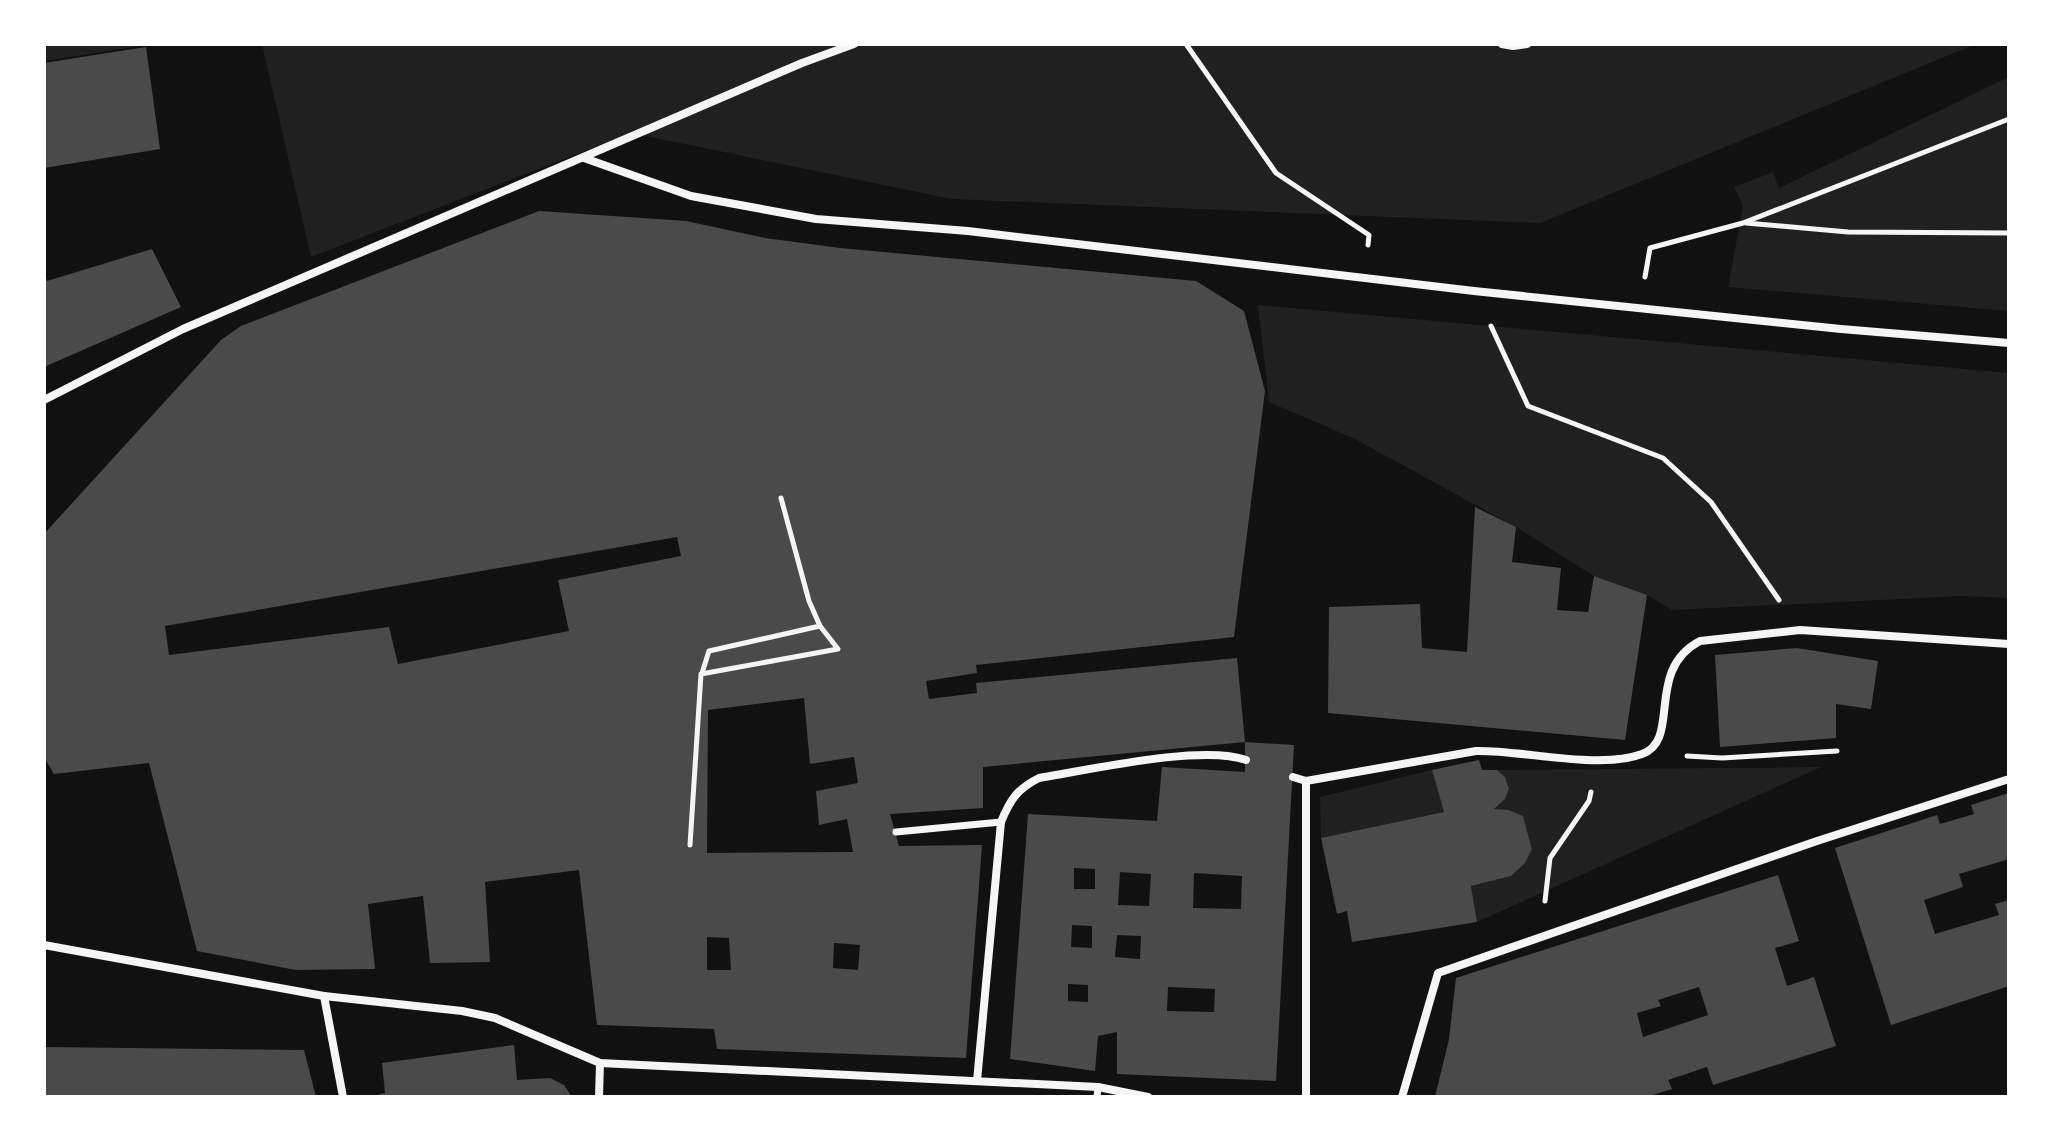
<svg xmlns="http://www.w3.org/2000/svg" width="2053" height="1141" font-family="'Open Sans',sans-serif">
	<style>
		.green { fill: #202020 }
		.building { fill: #4a4a4a; fill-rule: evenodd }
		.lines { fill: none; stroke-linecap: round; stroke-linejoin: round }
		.path { stroke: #f5f5f5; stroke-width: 5 }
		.pedestrian { stroke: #f5f5f5; stroke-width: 7 }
		.minor { stroke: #f5f5f5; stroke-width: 8 }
	</style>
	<rect width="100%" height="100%" fill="#111"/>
	<g class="green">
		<polygon points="44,44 153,44 44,61"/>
		<polygon points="262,44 1976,44 1540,223 952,199 631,133 311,257"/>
		<polygon points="2009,77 2009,311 1728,287 1743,206 1734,187 1773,172 1779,188"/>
		<polygon points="1258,305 2009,373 2009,598 1962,596 1672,610 1647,595 1594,576 1516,527 1355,439 1269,402"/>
		<path d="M1821 767 1477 922 1471 886C1498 879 1519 876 1532 849L1523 816 1509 810 1494 809 1505 799 1509 789 1505 777 1497 770Z"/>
		<polygon points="1432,770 1444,812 1321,838 1320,797"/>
	</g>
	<g class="building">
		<polygon points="146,47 160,149 44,168 44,63"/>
		<path d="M539 211 686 221 765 238 840 248 1196 281 1244 311 1265 391 1234 637 976 665 977 673 926 681 929 699 977 693 976 683 1237 658 1245 742 983 767V808L890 814 899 846 982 845 966 1058 717 1049 714 1029 597 1025 579 870 485 882 490 962 430 963 423 896 368 904 375 969 296 970 197 951 149 763 54 774 44 757V534L221 340 241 326ZM677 537 681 556 558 580 569 631 398 664 389 627 169 655 165 626ZM804 698 810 764 854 757 858 783 816 791 819 825 847 819 853 852 707 853 708 710ZM707 937 729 938 731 970H707ZM834 943 860 945 858 970 833 968Z"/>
		<polygon points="152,249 181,307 44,367 44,273 47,281"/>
		<polygon points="1475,507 1516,527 1512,562 1561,568 1557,610 1588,612 1594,576 1647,595 1625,740 1328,713 1329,607 1420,604 1422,648 1467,652"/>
		<polygon points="1797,648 1878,661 1871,709 1836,704 1836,738 1720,747 1715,655"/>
		<path d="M1245 742 1294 745 1276 1081 1117 1074V1032L1098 1036 1095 1071 1010 1059 1028 814 1157 821 1162 767 1245 772ZM1074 868 1095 869V889H1074ZM1120 872 1151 874 1149 906 1118 905ZM1194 873 1242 876 1241 909 1193 908ZM1072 925 1092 926V948L1071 947ZM1117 935 1141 936 1140 959 1115 957ZM1068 984 1088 985V1002L1068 1001ZM1168 987 1215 989 1214 1012 1167 1011Z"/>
		<polygon points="1479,760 1482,770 1497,770 1505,777 1509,789 1505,799 1494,809 1509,810 1523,816 1532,849 1525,863 1511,876 1471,886 1477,922 1352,942 1347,911 1337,914 1321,838 1444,812 1432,770"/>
		<polygon points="2009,793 2009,859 1959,874 1963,887 1924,900 1935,934 1999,915 1995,904 2009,900 2009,986 1891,1025 1835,848 1937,815 1940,824 1974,814 1971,805"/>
		<path d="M1778 875 1799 941 1775 948 1787 986 1814 977 1836 1046 1713 1085 1707 1067 1668 1080 1672 1089 1646 1097H1435L1449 1039 1456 978ZM1699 987 1708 1015 1643 1037 1637 1013 1661 1006 1658 1000Z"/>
		<polygon points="514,1045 517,1080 550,1078 564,1085 572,1097 370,1097 385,1093 382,1063"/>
		<polygon points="44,1047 304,1050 316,1097 44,1097"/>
	</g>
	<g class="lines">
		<g class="path">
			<polyline points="1186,44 1276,173 1369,235 1368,245"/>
			<polyline points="1746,223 1848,232 2009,233"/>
			<polyline points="1645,277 1650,248 1743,223 2009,119"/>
			<polyline points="1491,326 1528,406 1663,458 1711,502 1779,600"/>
			<polyline points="702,673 709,651 820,626"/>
			<polyline points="1687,756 1722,758 1837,751"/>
			<polyline points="690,845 701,674 838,649 820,626 809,601 781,498"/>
			<polyline points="1545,901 1550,858 1589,801 1591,792"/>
		</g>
		<g class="pedestrian">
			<polyline points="896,832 1001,822"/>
			<polyline points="1097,1097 1098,1087"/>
		</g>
		<g class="minor">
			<polyline points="1502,44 1513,46 1527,44"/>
			<polyline points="584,158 691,196 816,219 968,231 1474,291 1841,329 2009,343"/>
			<polyline points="44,400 183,329 802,63 854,44"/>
			<polyline points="1293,777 1306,781"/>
			<polyline points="44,945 324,996 462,1011 495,1018 600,1063 1098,1087 1148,1097"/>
			<polyline points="324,996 343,1097"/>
			<path d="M977 1081 1001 822C1010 800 1017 789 1039 778 1089 770 1202 744 1246 760"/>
			<polyline points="599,1097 600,1063"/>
			<path d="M1306 1097V781L1476 751C1524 750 1598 770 1642 754 1682 740 1644 670 1700 641L1800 630 2009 644"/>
			<polyline points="1402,1097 1438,973 1817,841 2009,779"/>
		</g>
	</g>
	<rect width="2053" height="1141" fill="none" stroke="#ffffff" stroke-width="92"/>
</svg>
